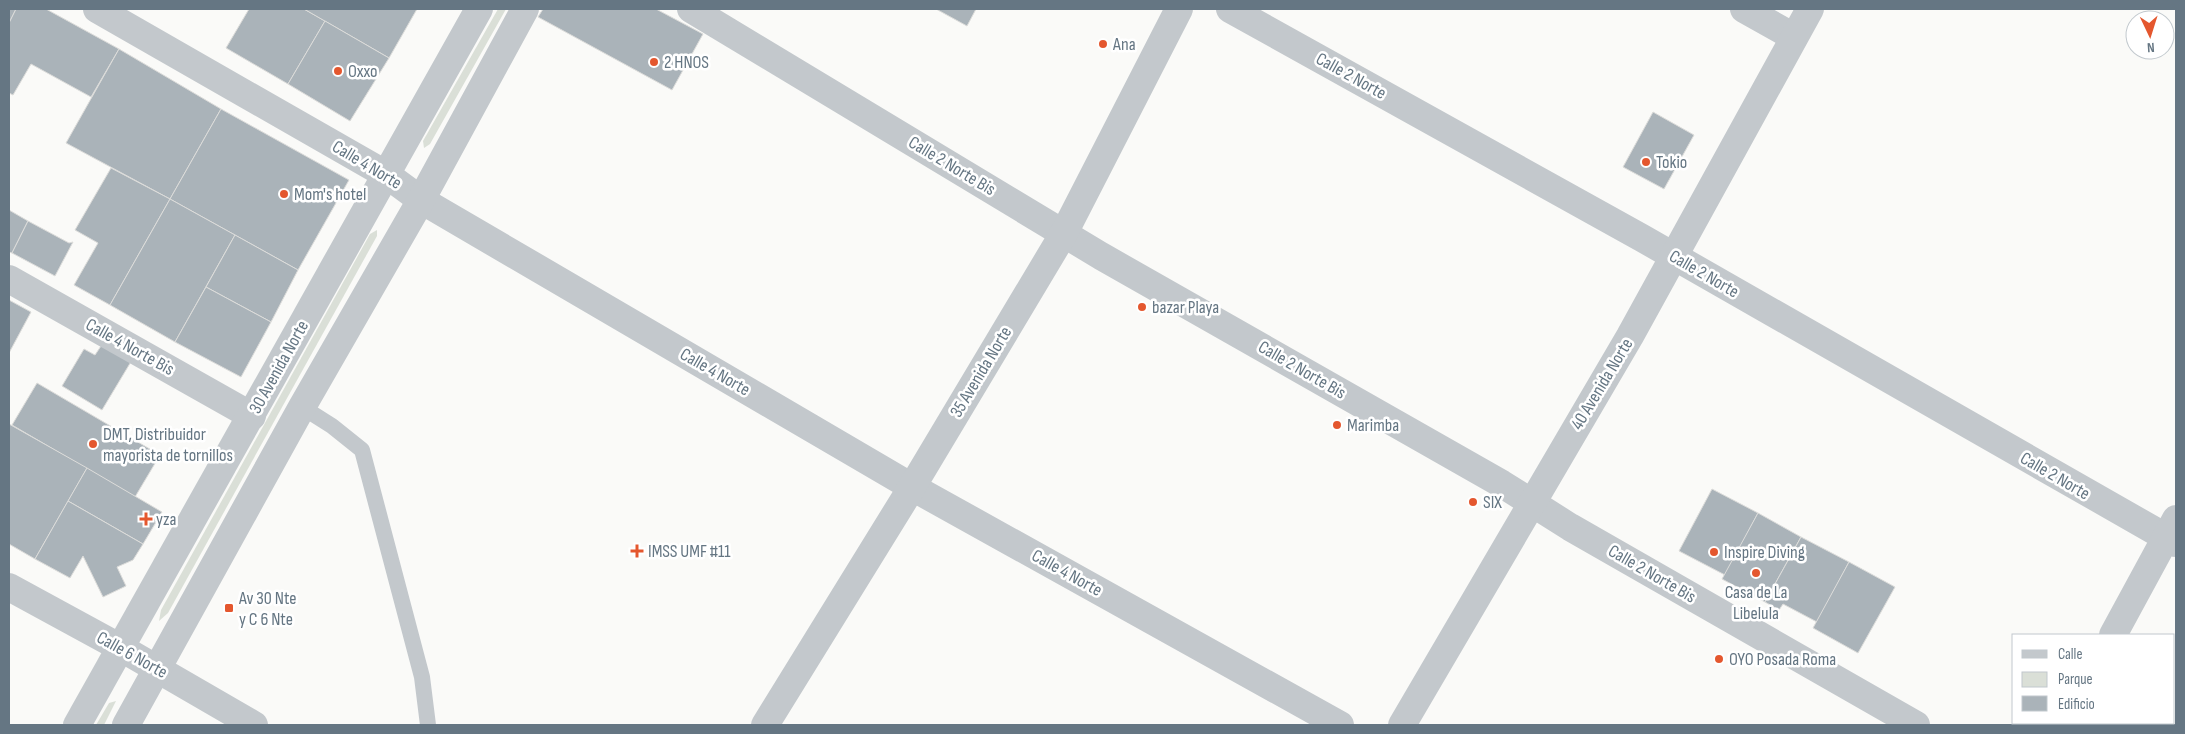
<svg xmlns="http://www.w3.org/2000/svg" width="2185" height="734" font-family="'Sofia Sans Condensed',sans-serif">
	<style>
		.green { fill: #dadfd7 }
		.building { fill: #aab3b9; stroke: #dcdcda }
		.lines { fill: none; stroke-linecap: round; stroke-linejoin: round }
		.service { stroke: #c3c8cc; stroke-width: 16 }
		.minor { stroke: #c3c8cc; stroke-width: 28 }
		.tertiary { stroke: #c3c8cc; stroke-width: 28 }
		.poi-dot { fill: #e4572e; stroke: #fff; stroke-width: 2 }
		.labels { text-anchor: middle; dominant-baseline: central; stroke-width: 5; stroke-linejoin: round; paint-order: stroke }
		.poi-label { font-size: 18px; fill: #657683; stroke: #fff; text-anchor: start }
		.street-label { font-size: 18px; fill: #657683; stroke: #fff }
	</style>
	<rect width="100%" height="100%" fill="#fafaf8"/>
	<g class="green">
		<polygon points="498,9 506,9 430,144 424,148 423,141"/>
		<polygon points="377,230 377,236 168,613 159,621 161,610 370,234"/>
		<polygon points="116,701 104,725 96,725 109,703"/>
	</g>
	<g class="building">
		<polygon points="9,9 16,9 9,23"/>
		<polygon points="16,9 46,9 119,49 91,97 31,64 13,95 9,93 9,23"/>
		<polygon points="249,9 304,9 325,21 288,84 226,48"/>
		<polygon points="304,9 417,9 389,58"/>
		<polygon points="543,9 656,9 703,34 672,90 538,17"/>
		<polygon points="936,9 976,9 967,26"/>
		<polygon points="325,21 389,58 350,121 288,84"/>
		<polygon points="119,49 221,109 170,199 66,143"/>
		<polygon points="221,109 349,180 298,270 170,199"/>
		<polygon points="1653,112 1694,135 1664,189 1623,167"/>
		<polygon points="111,168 170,199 110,305 74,285 98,243 75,230"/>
		<polygon points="170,199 235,235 175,342 110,305"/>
		<polygon points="9,210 28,221 12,253 9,252"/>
		<polygon points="28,221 69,243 73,242 55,276 12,253"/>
		<polygon points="235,235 298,270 271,322 206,287"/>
		<polygon points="206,287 271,322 241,377 175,342"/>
		<polygon points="9,300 31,312 9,353"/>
		<polygon points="103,343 132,360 102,410 62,386 84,349 95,355"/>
		<polygon points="37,383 160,455 135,497 12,425"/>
		<polygon points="9,424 87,468 35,559 9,544"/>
		<polygon points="87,468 162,512 143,544 68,501"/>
		<polygon points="1712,489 1758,513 1725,575 1679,551"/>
		<polygon points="68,501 143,544 133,560 117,567 126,586 103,597 83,556 70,578 35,559"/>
		<polygon points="1758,513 1801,537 1765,602 1722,579"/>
		<polygon points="1801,537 1849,562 1817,622 1783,604 1779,610 1765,602"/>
		<polygon points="1849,562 1895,587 1858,653 1813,628"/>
	</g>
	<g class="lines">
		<polyline class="service" points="302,407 332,426 362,450 422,677 428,725"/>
		<g class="minor">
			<polyline points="97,9 387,175 421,200 912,487 1340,725"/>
			<polyline points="691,9 1101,256 1502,484 1570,527 1916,725"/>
			<polyline points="1230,9 1642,238 2176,543"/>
			<polyline points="1744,9 1794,37"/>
			<polyline points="9,279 252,416"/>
			<polyline points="9,587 121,648 254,725"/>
			<polyline points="2113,635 2176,519"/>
			<polyline points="765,725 912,487 1064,233 1179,9"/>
			<polyline points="1402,725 1630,336 1810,9"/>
			<polyline points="2064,725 2065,723"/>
		</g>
		<g class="tertiary">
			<polyline points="77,725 479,9"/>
			<polyline points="126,725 302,407 421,200 525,9"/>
		</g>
	</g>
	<g class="poi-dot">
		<circle cx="1103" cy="44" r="5"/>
		<circle cx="654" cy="62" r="5"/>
		<circle cx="338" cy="71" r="5"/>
		<circle cx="1646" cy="162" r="5"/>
		<circle cx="284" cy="194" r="5"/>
		<circle cx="1142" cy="307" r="5"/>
		<circle cx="1337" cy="425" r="5"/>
		<circle cx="93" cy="444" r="5"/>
		<circle cx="1473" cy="502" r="5"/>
		<path d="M143.5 511.5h5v5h5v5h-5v5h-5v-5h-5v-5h5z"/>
		<path d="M634.5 543.5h5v5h5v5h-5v5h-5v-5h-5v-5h5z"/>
		<circle cx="1714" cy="552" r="5"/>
		<circle cx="1756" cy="573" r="5"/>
		<rect x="224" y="603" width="10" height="10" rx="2.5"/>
		<circle cx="1719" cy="659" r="5"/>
	</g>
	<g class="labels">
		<g class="poi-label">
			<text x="1113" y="44">Ana</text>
			<text x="664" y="62">2 HNOS</text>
			<text x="348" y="71">Oxxo</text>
			<text x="1656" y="162">Tokio</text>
			<text x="294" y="194">Mom's hotel</text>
			<text x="1152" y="307">bazar Playa</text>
			<text x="1347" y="425">Marimba</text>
			<text x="103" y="434">DMT, Distribuidor<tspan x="103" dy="21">mayorista de tornillos</tspan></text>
			<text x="1483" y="502">SIX</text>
			<text x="156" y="519">yza</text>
			<text x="648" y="551">IMSS UMF #11</text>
			<text x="1724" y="552">Inspire Diving</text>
			<text x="1756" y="592" text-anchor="middle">Casa de La<tspan x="1756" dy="21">Libelula</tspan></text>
			<text x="239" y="598">Av 30 Nte<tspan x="239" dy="21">y C 6 Nte</tspan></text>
			<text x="1729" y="659">OYO Posada Roma</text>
		</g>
		<g class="street-label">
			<text transform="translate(1351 76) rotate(29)">Calle 2 Norte</text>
			<text transform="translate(367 165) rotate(31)">Calle 4 Norte</text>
			<text transform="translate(952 166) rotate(31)">Calle 2 Norte Bis</text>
			<text transform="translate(1704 274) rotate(30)">Calle 2 Norte</text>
			<text transform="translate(130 347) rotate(29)">Calle 4 Norte Bis</text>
			<text transform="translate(279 367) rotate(-61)">30 Avenida Norte</text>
			<text transform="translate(1302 370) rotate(30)">Calle 2 Norte Bis</text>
			<text transform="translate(715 372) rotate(30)">Calle 4 Norte</text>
			<text transform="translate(981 372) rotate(-59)">35 Avenida Norte</text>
			<text transform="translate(1602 384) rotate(-59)">40 Avenida Norte</text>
			<text transform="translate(2055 476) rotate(30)">Calle 2 Norte</text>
			<text transform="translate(1067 573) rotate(29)">Calle 4 Norte</text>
			<text transform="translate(1652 574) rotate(30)">Calle 2 Norte Bis</text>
			<text transform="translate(132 655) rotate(29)">Calle 6 Norte</text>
		</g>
	</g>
	<rect width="2185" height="734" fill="none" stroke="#657683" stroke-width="20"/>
	<rect x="2012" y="634" width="162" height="90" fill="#ffffff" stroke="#c1c8cd"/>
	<rect x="2022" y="650" width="25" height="8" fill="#c3c8cc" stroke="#c1c8cd"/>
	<text x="2058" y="659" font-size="15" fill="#657683">Calle</text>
	<rect x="2022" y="672" width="25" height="15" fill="#dadfd7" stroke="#c1c8cd"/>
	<text x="2058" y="684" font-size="15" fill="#657683">Parque</text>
	<rect x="2022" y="696" width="25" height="15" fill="#aab3b9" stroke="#c1c8cd"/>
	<text x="2058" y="709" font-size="15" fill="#657683">Edificio</text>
	<g transform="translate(2150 35) rotate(176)"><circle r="24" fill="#ffffff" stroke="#c1c8cd"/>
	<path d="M0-4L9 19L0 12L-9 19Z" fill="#e4572e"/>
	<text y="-8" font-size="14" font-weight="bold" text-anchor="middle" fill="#657683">N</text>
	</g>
</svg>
